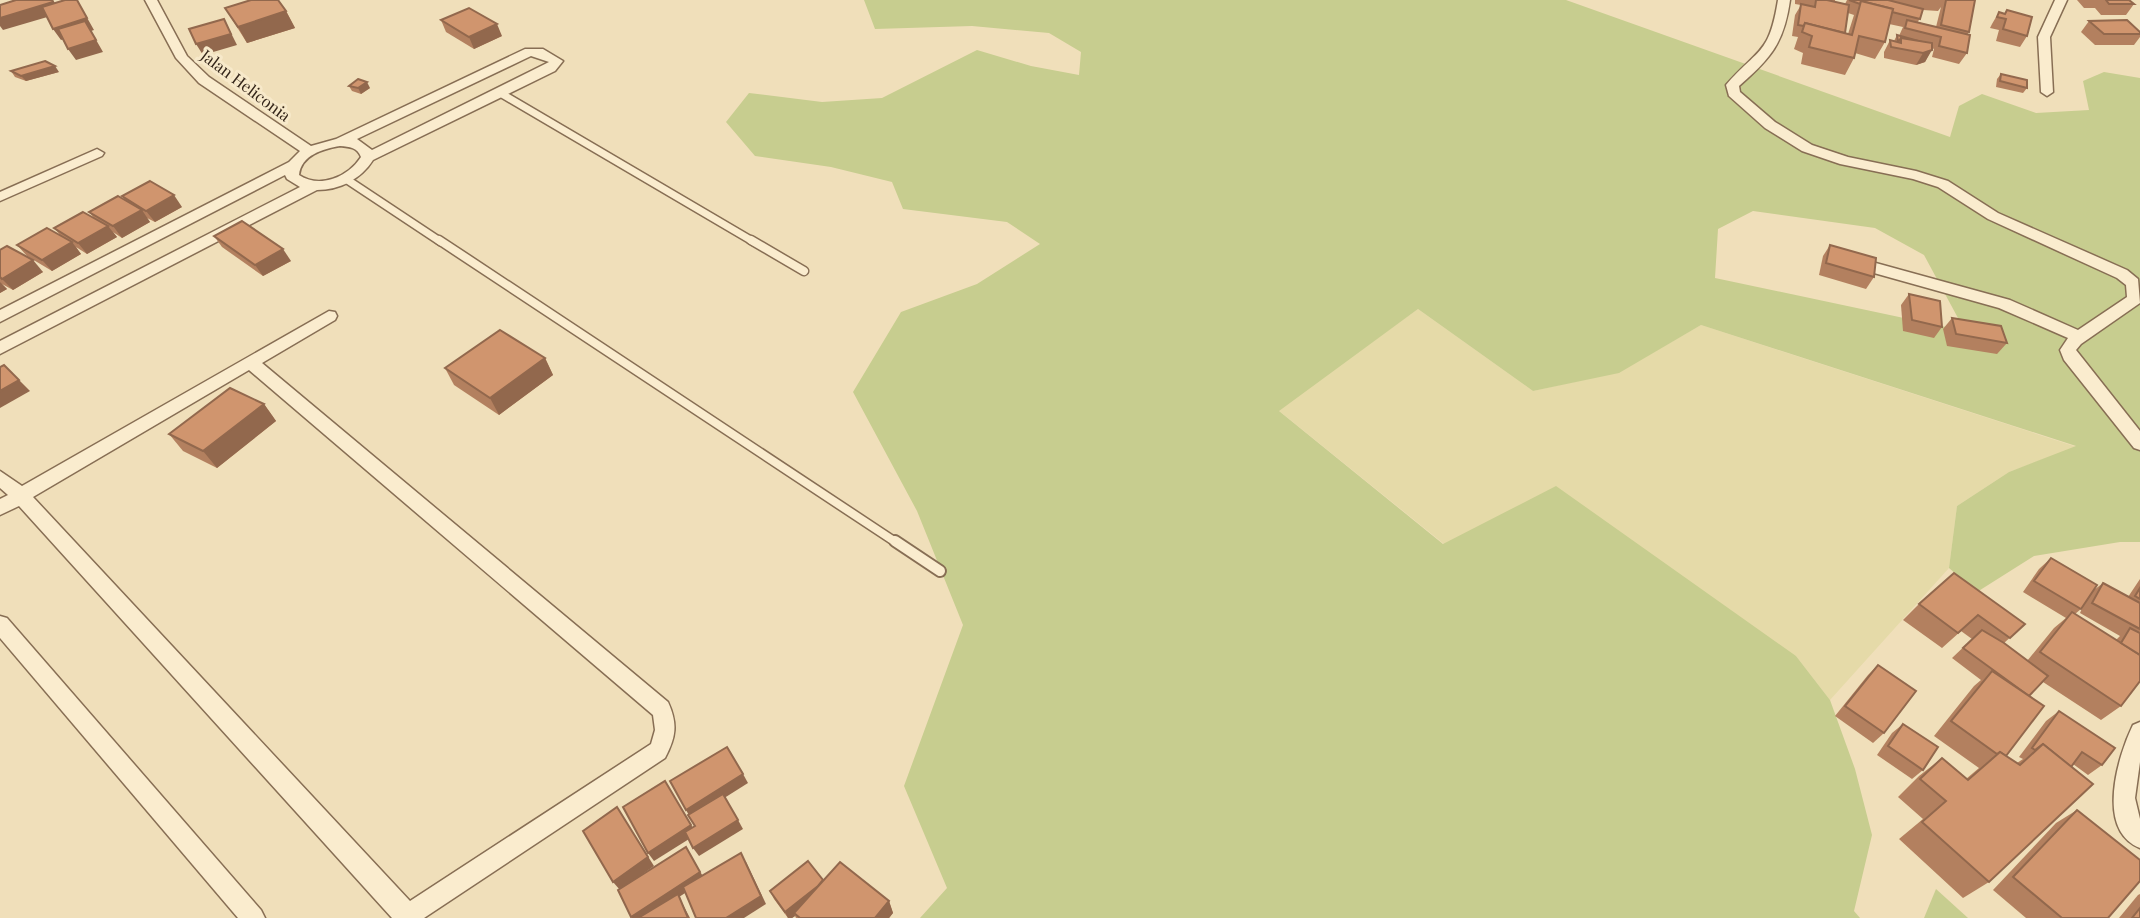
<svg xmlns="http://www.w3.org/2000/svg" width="2140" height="918" font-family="'Playfair Display',serif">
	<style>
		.farmland { fill: #e5daa8 }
		.green { fill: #c7cd8f; fill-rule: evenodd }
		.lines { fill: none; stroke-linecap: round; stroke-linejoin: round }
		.service-far2-casing { stroke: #876e54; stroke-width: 10 }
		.service-far1-casing { stroke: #876e54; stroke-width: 11 }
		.service-casing { stroke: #876e54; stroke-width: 14 }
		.minor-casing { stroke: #876e54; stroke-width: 3 }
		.service-far2 { stroke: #faecce; stroke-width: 7 }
		.service-far1 { stroke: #faecce; stroke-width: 8 }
		.service { stroke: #faecce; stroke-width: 10 }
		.minor { fill: #faecce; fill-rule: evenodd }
		.wall { fill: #b3805f; fill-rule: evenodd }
		.shaded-wall { fill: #92684d }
		.building { fill: #d0956e; stroke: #92684d; stroke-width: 2 }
		.labels { text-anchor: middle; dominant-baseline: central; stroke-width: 6; stroke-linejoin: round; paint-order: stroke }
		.far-street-label { font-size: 16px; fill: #35261a; stroke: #f7e9ca }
	</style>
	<rect width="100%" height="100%" fill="#f0dfba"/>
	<polygon class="farmland" points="1418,309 1533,391 1619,372 1701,325 2077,447 2009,472 1957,506 1949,568 1830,700 1796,656 1444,544 1278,410"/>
	<g class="green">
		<path d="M864 0H1566L1950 137 1959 106 1982 94 2036 113 2089 110 2083 81 2104 72 2140 78V542H2120L2034 556 1977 592 1949 568 1957 506 2009 472 2076 446 1701 325 1619 373 1533 391 1418 309 1279 411 1443 544 1556 486 1796 656 1830 700 1855 769 1872 835 1854 911 1860 918H920L947 888 904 786 963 625 917 511 853 392 901 312 977 284 1040 244 1007 222 903 209 892 182 831 167 755 156 726 122 749 93 822 102 882 98 977 50 1031 66 1079 75 1081 52 1049 33 972 26 875 29ZM1753 211 1875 228 1924 255 1965 331 1715 278 1718 229Z"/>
		<polygon points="1936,889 1968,918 1924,918"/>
	</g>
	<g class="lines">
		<defs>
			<g id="service-far2">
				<polyline points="502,94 754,242"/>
				<polyline points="346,179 441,242"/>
			</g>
			<g id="service-far1">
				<polyline points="439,240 897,543"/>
				<polyline points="751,240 804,271"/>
			</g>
			<polyline id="service" points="895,541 940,571"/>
			<g id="minor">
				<path d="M145 0H157L187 56 209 77 311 146 336 139 525 49H543L563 61 555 71 373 160C361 179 340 190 317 190L0 354V341L300 187 287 179 285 175 0 322V310L289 162 300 151 199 83 176 58ZM531 56 549 62 372 150 357 139ZM340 146C350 147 357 147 361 157 348 177 320 189 299 175 301 155 323 149 340 146Z"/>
				<path d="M1778 0H1790C1784 43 1771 58 1739 86L1740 92 1775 122 1812 145 1848 157 1916 171 1948 181 1998 213 2127 270 2138 279 2140 303 2081 344 2076 350 2140 431V450L2134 448 2064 360 2060 350 2068 338 1999 308 1849 266 1846 262 1849 258 1854 257 2010 300 2078 330 2127 297 2126 285 2117 278 1988 219 1938 187 1913 179 1840 164 1802 151 1765 128 1729 96 1726 85C1758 48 1769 56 1778 0Z"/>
				<polygon points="2055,0 2067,0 2050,37 2053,92 2047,96 2041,92 2038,37"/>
				<polygon points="97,149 104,153 102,156 0,201 0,192"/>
				<path d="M329 311 335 312 337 316 335 320 262 363 668 702C678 724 676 737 665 758L424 918H392L19 506 0 515V499L8 495 0 488V471L22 486ZM249 370 653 715 655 730 651 744 410 901 33 497Z"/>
				<polygon points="0,616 7,618 261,910 265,918 238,918 0,638"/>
				<path d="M2140 722V762L2135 798 2140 819V848C2095 830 2118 756 2133 725Z"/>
			</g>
		</defs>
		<use href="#service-far2" class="service-far2-casing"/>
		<use href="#service-far1" class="service-far1-casing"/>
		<use href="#service" class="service-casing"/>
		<use href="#minor" class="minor-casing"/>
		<use href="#service-far2" class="service-far2"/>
		<use href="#service-far1" class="service-far1"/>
		<use href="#service" class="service"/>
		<use href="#minor" class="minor"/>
	</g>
	<g class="wall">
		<path d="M1795 0H1835V2L1845 4 1847 0H1975L1969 32 1967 35V53L1959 64 1932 57 1934 49 1932 48 1925 62 1916 65 1884 58V52L1890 40 1894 41 1897 35 1899 36 1903 27 1889 24 1885 42 1875 59 1855 53 1854 58 1845 75 1801 64 1803 53 1794 49 1798 37 1792 36 1795 15 1801 5 1795 4ZM1941 7 1936 27 1918 22 1923 10 1938 11ZM1848 13 1854 15 1848 34 1845 33Z"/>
		<polygon points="2077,0 2129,0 2134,4 2126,15 2101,15 2095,8 2084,8"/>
		<polygon points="225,8 286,11 295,28 247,43"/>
		<polygon points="2007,10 2027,36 2020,47 1996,41 1999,30 1990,28 1992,24 1999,12 2004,14"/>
		<polygon points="441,20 502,36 474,49 446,32"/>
		<polygon points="2089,21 2140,32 2140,37 2134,45 2095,45 2081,32"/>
		<polygon points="11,71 59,72 26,81 15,77"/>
		<polygon points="2001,74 2027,88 2023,93 1996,87 1997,79"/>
		<polygon points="349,86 370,88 361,94 352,91"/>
		<polygon points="122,196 182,207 155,222 147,218 150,222 122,238 113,232 117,237 87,254 76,247 81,254 52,271 27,256 17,245 60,235 54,228 94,218 89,212 125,200"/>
		<polygon points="214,236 291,261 263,276 222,247"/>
		<polygon points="1830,245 1874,277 1866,289 1819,275 1823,256"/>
		<polygon points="0,250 43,272 13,290 2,284 7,289 0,293"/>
		<polygon points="1909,294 1942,327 1934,338 1903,331 1901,305"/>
		<polygon points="1952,318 2007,343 1997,354 1947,346 1943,329"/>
		<polygon points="545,358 553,375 499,415 454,385 445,368"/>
		<polygon points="264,404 276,421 217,468 183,451 169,434"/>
		<path d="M2051 558 2094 590 2103 583 2128 597 2140 579V681L2121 706 2101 720 2043 682 2029 696 2006 756 2017 763 2023 759 2019 757 2046 721 2059 711 2102 765 2088 775 2073 764 1989 882 1963 898 1899 839 1923 819 1898 797 1919 776 1942 758 1966 779 1979 768 1934 736 1974 686 1981 680 1952 658 1972 639 1961 631 1942 648 1903 620 1919 604 2025 624 2004 643 2027 661 2054 628 2066 618 2023 592 2039 569ZM2084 604 2080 613 2120 636 2116 640 2075 614 2081 609Z"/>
		<polygon points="1878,665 1884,733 1873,743 1835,716 1868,675"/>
		<polygon points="1903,724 1923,770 1912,779 1877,755 1892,733"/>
		<polygon points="2077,810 2108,918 2026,918 1993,890 2056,823"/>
		<polygon points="823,880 889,901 893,913 889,918 796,918 795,916 792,918 788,918 774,899 770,891"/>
		<polygon points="2140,894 2140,918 2119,918 2138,895"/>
	</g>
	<g class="shaded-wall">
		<polygon points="52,0 53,0 61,13 3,30 0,26 0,18"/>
		<polygon points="77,0 94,30 91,31 103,52 76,60 68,49 90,31 61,40 53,29"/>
		<polygon points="286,11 295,28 247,43 238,27"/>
		<polygon points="224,19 237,45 203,55 196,44"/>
		<polygon points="497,24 502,36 474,49 469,37"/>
		<polygon points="1932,50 1925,62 1916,65 1923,53"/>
		<polygon points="55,66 59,72 26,81 21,76"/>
		<polygon points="367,82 370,88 361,94 358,88"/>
		<polygon points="174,195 182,207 155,222 146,211"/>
		<polygon points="142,210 150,222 122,238 113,226"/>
		<polygon points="108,226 117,237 87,254 78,243"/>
		<polygon points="72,242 81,254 52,271 42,260"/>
		<polygon points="283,249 291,261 263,276 255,265"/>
		<polygon points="33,260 43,272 13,290 2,279"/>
		<polygon points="0,282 7,289 0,293"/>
		<polygon points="545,358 553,375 499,415 490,398"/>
		<polygon points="19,380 30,391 0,408 0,391"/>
		<polygon points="264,404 276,421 217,468 203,451"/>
		<polygon points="743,774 748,783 691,819 686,810"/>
		<polygon points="617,807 654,866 620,890 613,882"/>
		<polygon points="738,820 743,829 699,856 693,848"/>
		<polygon points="691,825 697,834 654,861 648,853"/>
		<polygon points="686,847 705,880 679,897 690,918 632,918 631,917"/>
		<polygon points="746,862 766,904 744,918 726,918"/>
		<polygon points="824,881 794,913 795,916 792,918 788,918 785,912"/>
		<polygon points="889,901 893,913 889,918 875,918"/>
	</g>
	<g class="building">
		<polygon points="16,0 52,0 53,2 0,18 0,5"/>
		<polygon points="65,0 77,0 87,18 53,29 42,7"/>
		<polygon points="251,0 278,0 286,11 238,27 225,8"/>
		<polygon points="1816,0 1827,0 1849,5 1845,33 1805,23 1804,26 1798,25 1801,4 1815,7"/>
		<polygon points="1849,0 1888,0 1923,9 1920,19 1892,12 1893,9 1861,1 1860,4"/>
		<polygon points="1946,0 1975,0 1969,32 1941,25"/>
		<polygon points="2106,0 2129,0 2134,4 2109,4"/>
		<polygon points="1861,1 1893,9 1885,42 1859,36 1854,58 1809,47 1812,36 1802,32 1805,23 1852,35"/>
		<polygon points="469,8 497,24 469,37 441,20"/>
		<polygon points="2007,10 2032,17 2027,36 2003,29 2006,19 1997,17 1999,12 2005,14"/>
		<polygon points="224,19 231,34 196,44 189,29"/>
		<polygon points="1907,20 1970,35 1967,53 1939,46 1941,37 1905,28"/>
		<polygon points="2127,20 2140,32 2140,34 2104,34 2089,21"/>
		<polygon points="85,21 96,40 68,49 58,29"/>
		<polygon points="1897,35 1922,42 1901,38 1898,42"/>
		<polygon points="1901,38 1932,43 1932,50 1923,53 1891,47 1890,40 1901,43"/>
		<polygon points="45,61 55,66 21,76 11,71"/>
		<polygon points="2001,74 2027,80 2027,88 2000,81"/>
		<polygon points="358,79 367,82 358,88 349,86"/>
		<polygon points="150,181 174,195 146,211 122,196"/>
		<polygon points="118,196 142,210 113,226 89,212"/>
		<polygon points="83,212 108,226 78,243 54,228"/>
		<polygon points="242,221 283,249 255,265 214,236"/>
		<polygon points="47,228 72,242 42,260 17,245"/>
		<polygon points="1830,245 1876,258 1874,277 1826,263"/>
		<polygon points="7,246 33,260 2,279 0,277 0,250"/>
		<polygon points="1909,294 1940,301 1942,327 1912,320"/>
		<polygon points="1952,318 2001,326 2007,343 1956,334"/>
		<polygon points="500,330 545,358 490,398 445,368"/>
		<polygon points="4,365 19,380 0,391 0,367"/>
		<polygon points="230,388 264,404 203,451 169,434"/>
		<polygon points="2051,558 2097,585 2081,609 2034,581"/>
		<polygon points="1954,573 2025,624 2010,638 1978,615 1958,633 1919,604"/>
		<polygon points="2103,583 2140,603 2140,629 2092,603"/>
		<polygon points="2140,588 2140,599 2135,596"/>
		<polygon points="2072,612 2140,655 2140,681 2121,706 2040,652"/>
		<polygon points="2130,628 2140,633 2140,655 2121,643"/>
		<polygon points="1982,630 2004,643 2048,676 2029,696 1963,648"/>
		<polygon points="1878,665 1916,691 1884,733 1845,706"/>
		<polygon points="1992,671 2044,706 2006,756 2000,752 1997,754 1951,721"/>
		<polygon points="2059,711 2115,748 2102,765 2082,752 2071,767 2043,744 2035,750 2032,748"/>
		<polygon points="1903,724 1938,747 1923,770 1888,746"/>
		<polygon points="2043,744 2093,784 1989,882 1922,822 1946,801 1920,779 1942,758 1968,780 2000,752 2020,765"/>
		<polygon points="727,747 743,774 686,810 670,781"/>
		<polygon points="665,781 691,825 648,853 623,807"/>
		<polygon points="723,794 738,820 693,848 685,832 695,826 688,815"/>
		<polygon points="617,807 648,857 613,882 583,831"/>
		<polygon points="2077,810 2140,860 2140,881 2108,918 2062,918 2013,877"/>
		<polygon points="686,847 700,872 631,917 618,890"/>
		<polygon points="741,853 761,896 726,918 696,918 683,887"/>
		<polygon points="808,861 823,880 818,886 785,912 770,891"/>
		<polygon points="840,862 889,901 875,918 800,918 794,913"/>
		<polygon points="678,894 688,918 638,918"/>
		<polygon points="2140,908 2140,918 2132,918"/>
	</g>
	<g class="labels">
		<g class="far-street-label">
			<text transform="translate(246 85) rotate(37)">Jalan Heliconia</text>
		</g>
	</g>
</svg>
